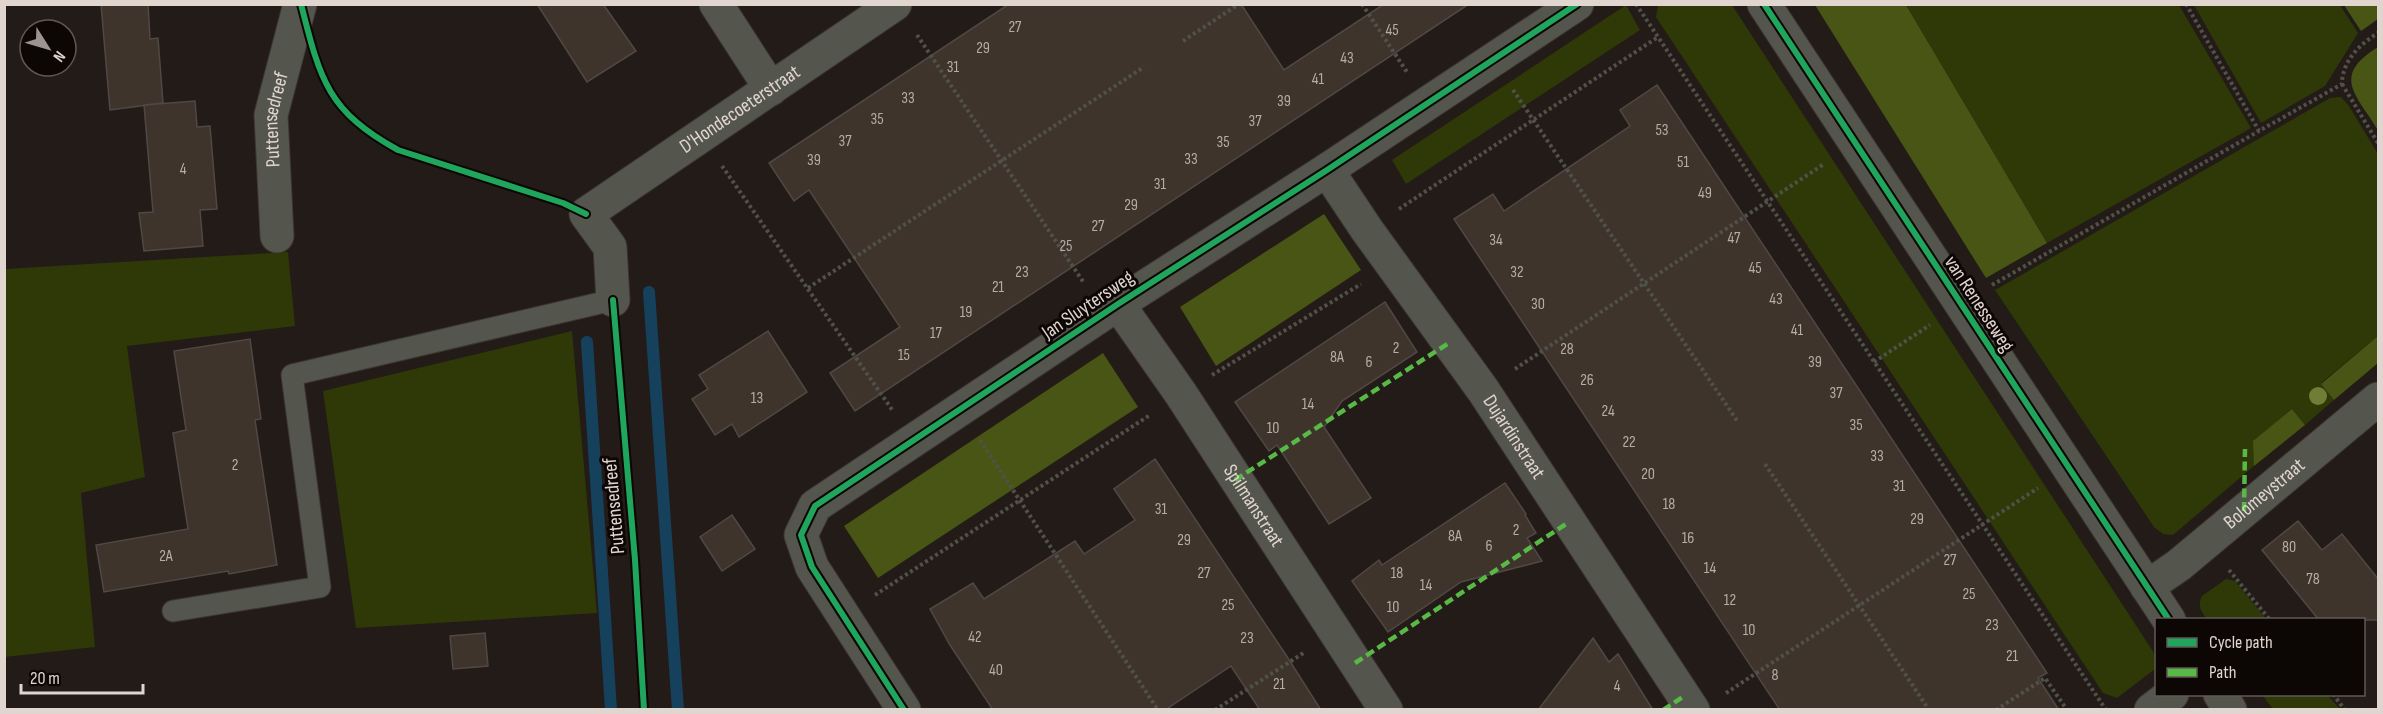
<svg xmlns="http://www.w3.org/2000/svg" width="2383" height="714" font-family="'Sofia Sans Condensed',sans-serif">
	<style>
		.green { fill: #2f3807 }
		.forest { fill: #485514 }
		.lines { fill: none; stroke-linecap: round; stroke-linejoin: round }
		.stream { stroke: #16415d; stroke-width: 12 }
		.building { fill: #3f342c; stroke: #504844; stroke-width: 1.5 }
		.service-casing { stroke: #3d3632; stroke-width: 23 }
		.minor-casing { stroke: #3d3632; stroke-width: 35 }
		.path { stroke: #505149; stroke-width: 4; stroke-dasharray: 3 3; stroke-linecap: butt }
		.service { stroke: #54554c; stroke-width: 21 }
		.minor { stroke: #54554c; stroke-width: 33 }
		.quiet { stroke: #58b947; stroke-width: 4.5; stroke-dasharray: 9 4.5; stroke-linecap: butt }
		.cycleway-casing { stroke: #0c0604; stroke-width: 10 }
		.cycleway { stroke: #20a55d; stroke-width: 6 }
		.tree { fill: #707d37 }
		.labels { text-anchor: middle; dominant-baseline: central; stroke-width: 6; stroke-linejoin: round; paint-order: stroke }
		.number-label { font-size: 16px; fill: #b8ada6 }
		.street-label { font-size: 20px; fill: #e0d5cf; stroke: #0c0604 }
	</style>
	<rect width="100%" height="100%" fill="#231b17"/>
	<g class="green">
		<polygon points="1626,5 1640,30 1406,184 1392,160"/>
		<polygon points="1658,5 1732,5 2154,653 2156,658 2155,669 2117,698 2103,693 1656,17"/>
		<polygon points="1906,5 2179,5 2251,128 2047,243"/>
		<polygon points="2194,5 2340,5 2358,33 2325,86 2261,123"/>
		<polygon points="2341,97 2349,106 2378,154 2378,336 2321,383 2334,400 2305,425 2292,409 2254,441 2254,466 2173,535 2163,534 2154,527 1995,290 2330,98"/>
		<polygon points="288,252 295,326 127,346 145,477 81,493 95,647 5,657 5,269"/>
		<polygon points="572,331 597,613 356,628 323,391"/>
		<path d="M2226 579 2235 581 2266 619H2207C2201 611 2197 606 2202 596Z"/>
		<polygon points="2262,695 2327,695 2340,709 2273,709"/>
	</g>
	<g class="forest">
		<polygon points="1815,5 1906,5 2047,243 1986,278"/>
		<polygon points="2344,5 2378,5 2378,19 2361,31"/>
		<path d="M2378 47V130C2356 94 2331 76 2378 47Z"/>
		<polygon points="1324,214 1361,270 1216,366 1180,307"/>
		<polygon points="2378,336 2378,363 2334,400 2321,384"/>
		<polygon points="1103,353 1138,407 878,578 844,526"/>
		<polygon points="2292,409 2305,425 2254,466 2253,441"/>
	</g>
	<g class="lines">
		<g class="stream">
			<polyline points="649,292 678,710"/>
			<polyline points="587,342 611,710"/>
		</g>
	</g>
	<g class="building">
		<polygon points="101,4 148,4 150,39 158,38 163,103 110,110"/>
		<polygon points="537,4 603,4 636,51 587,82"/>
		<polygon points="1009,4 1241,4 1284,70 1384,4 1469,4 855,411 830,373 900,327 809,190 794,201 769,163"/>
		<polygon points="1657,85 2047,673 2038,678 2059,710 1780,710 1454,219 1493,194 1504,211 1630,126 1620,110"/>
		<polygon points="195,101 197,127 210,126 217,209 200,210 203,246 144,251 139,213 153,212 144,105"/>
		<polygon points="1385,302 1417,352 1342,401 1324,427 1371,498 1329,524 1277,445 1269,451 1235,402"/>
		<polygon points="768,331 807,392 739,437 732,424 715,435 692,399 708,389 699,375"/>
		<polygon points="250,339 261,419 255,420 277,565 229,574 228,571 104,592 96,545 188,529 173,433 186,430 174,351"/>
		<polygon points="1155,459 1286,655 1321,710 1260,710 1231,666 1165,710 993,710 950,645 930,609 973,583 984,599 1075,541 1084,554 1135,520 1114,489"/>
		<polygon points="1505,483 1526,514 1525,515 1536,533 1527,538 1542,561 1461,582 1388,632 1352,581 1379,560 1382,565"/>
		<polygon points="732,515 755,549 722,571 700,537"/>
		<polygon points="2298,521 2322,550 2342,534 2379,580 2379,620 2319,620 2262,550"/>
		<polygon points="485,633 488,666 453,669 450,636"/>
		<polygon points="1593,638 1609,662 1618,654 1653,710 1538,710"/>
	</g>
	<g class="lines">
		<defs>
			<polyline id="service" points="173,611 320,587 292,375 613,300"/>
			<g id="minor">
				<polyline points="716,4 771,89"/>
				<polyline points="1764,4 2169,620"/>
				<path id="s1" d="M1327 170 1367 230 1483 390 1693 710"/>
				<path id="s2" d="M277 236 271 115 300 4"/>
				<path id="s3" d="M613 300 610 247 586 214 895 4"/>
				<path id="s4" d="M1118 304 1181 394 1386 710"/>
				<path id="s5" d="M2147 587 2179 565 2378 399"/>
				<polyline points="2220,694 2230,710"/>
				<polyline points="904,710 812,567 801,535 815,506 1118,304 1327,170 1577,4"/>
				<polyline points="2151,710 2172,694"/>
			</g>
		</defs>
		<use href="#service" class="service-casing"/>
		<use href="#minor" class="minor-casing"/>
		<g class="path">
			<polyline points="1362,4 1407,72"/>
			<polyline points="1636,4 2106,710"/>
			<path d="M2186 4 2259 131 2342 84C2342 61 2360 44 2378 33"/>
			<polyline points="917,35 1084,283"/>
			<polyline points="1183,41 1239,4"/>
			<polyline points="2342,84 2378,143"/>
			<polyline points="1513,90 1738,422"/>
			<polyline points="722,166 893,411"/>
			<polyline points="1399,209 1658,37"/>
			<polyline points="1992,285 2259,131"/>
			<polyline points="808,288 1144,67"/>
			<polyline points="1874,362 1930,325"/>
			<polyline points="1515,369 1824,164"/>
			<polyline points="1212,375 1361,284"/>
			<polyline points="980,440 1158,710"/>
			<polyline points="1765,464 1929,710"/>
			<polyline points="2229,570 2270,620"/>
			<polyline points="875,595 1150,415"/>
			<polyline points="1726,693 2038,488"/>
			<polyline points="2333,694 2345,710"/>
			<polyline points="1215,710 1305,652"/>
			<polyline points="1996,710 2045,678 2067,710"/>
		</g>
		<use href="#service" class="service"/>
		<use href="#minor" class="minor"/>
		<g class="quiet">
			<polyline points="1235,480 1449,343"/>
			<polyline points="2244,511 2245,449"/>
			<polyline points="1355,663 1569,522"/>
			<polyline points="1663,710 1684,696"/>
		</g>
		<defs>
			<g id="cycleway">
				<path d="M301 4C320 79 327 111 398 150L563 203 586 214"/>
				<polyline points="1764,4 2169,620"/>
				<polyline points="613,300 635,560 644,710"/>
				<polyline points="904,710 812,567 801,535 815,506 1118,304 1327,170 1577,4"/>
			</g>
		</defs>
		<use href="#cycleway" class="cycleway-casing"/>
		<use href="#cycleway" class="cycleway"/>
	</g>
	<circle class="tree" cx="2318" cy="396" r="9"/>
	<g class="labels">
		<g class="number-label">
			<text x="1015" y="27">27</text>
			<text x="1392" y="30">45</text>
			<text x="983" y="48">29</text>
			<text x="1347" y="58">43</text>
			<text x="953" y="67">31</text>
			<text x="1318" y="79">41</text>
			<text x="908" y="98">33</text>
			<text x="1284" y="101">39</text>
			<text x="877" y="119">35</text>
			<text x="1255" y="121">37</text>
			<text x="1662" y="130">53</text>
			<text x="845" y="141">37</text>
			<text x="1223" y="142">35</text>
			<text x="1191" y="159">33</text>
			<text x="814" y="160">39</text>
			<text x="1683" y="162">51</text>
			<text x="183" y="169">4</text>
			<text x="1160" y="184">31</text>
			<text x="1705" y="193">49</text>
			<text x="1131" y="205">29</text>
			<text x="1098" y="226">27</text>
			<text x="1734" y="238">47</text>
			<text x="1496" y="240">34</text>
			<text x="1066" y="246">25</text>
			<text x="1755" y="268">45</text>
			<text x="1022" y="272">23</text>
			<text x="1517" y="272">32</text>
			<text x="998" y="287">21</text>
			<text x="1776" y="299">43</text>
			<text x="1538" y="304">30</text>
			<text x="966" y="312">19</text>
			<text x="1797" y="330">41</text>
			<text x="936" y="333">17</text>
			<text x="1396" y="348">2</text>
			<text x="1567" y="349">28</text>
			<text x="904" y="355">15</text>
			<text x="1337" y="357">8A</text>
			<text x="1369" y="362">6</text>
			<text x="1815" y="362">39</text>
			<text x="1587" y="380">26</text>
			<text x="1836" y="393">37</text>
			<text x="757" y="398">13</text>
			<text x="1308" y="404">14</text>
			<text x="1608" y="411">24</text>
			<text x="1856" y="425">35</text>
			<text x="1273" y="428">10</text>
			<text x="1629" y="442">22</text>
			<text x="1877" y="456">33</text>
			<text x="235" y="465">2</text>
			<text x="1648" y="474">20</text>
			<text x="1899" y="486">31</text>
			<text x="1669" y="504">18</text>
			<text x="1161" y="509">31</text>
			<text x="1917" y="519">29</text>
			<text x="1516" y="530">2</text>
			<text x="1455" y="536">8A</text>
			<text x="1688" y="538">16</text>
			<text x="1184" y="540">29</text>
			<text x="1489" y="546">6</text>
			<text x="2289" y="547">80</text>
			<text x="166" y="556">2A</text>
			<text x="1950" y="560">27</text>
			<text x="1710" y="568">14</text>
			<text x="1204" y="573">27</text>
			<text x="1397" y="573">18</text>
			<text x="2313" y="579">78</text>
			<text x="1426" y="585">14</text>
			<text x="1969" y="594">25</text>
			<text x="1730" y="600">12</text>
			<text x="1228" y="605">25</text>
			<text x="1393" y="607">10</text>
			<text x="1992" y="625">23</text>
			<text x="1749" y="630">10</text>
			<text x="975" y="637">42</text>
			<text x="1247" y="638">23</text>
			<text x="2012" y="656">21</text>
			<text x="996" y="670">40</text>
			<text x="1775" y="675">8</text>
			<text x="1279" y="684">21</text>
			<text x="1617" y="686">4</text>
		</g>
		<g class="street-label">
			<text stroke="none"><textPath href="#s3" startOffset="280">D'Hondecoeterstraat</textPath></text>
			<text stroke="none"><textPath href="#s2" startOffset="117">Puttensedreef</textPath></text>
			<text transform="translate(1979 304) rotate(57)">van Renesseweg</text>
			<text transform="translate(1088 305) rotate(-34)">Jan Sluytersweg</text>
			<text stroke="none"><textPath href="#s1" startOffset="326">Dujardinstraat</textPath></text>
			<text stroke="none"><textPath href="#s5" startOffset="150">Bolomeystraat</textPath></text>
			<text transform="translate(614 506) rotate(-95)">Puttensedreef</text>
			<text stroke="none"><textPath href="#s4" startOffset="243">Spilmanstraat</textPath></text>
		</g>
	</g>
	<rect width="2383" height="714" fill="none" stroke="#e0d5cf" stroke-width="12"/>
	<rect x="2155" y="618" width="210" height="78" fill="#0c0604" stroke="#615955" stroke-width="1.5"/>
	<rect x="2167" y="638" width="30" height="9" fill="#20a55d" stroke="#615955" stroke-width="1.5"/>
	<text x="2209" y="648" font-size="18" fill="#e0d5cf">Cycle path</text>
	<rect x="2167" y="668" width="30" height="9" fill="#58b947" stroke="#615955" stroke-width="1.5"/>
	<text x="2209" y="678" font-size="18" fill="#e0d5cf">Path</text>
	<g transform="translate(48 48) rotate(127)"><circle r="28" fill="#0c0604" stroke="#615955" stroke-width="1.5"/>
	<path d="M0-4.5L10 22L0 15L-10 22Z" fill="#9e948f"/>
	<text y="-9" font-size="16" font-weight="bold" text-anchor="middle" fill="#e0d5cf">N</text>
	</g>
	<path d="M21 684v9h122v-9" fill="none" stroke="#e0d5cf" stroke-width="3"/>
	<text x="30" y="684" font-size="18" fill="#e0d5cf" stroke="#0c0604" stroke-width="4.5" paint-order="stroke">20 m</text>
</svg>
